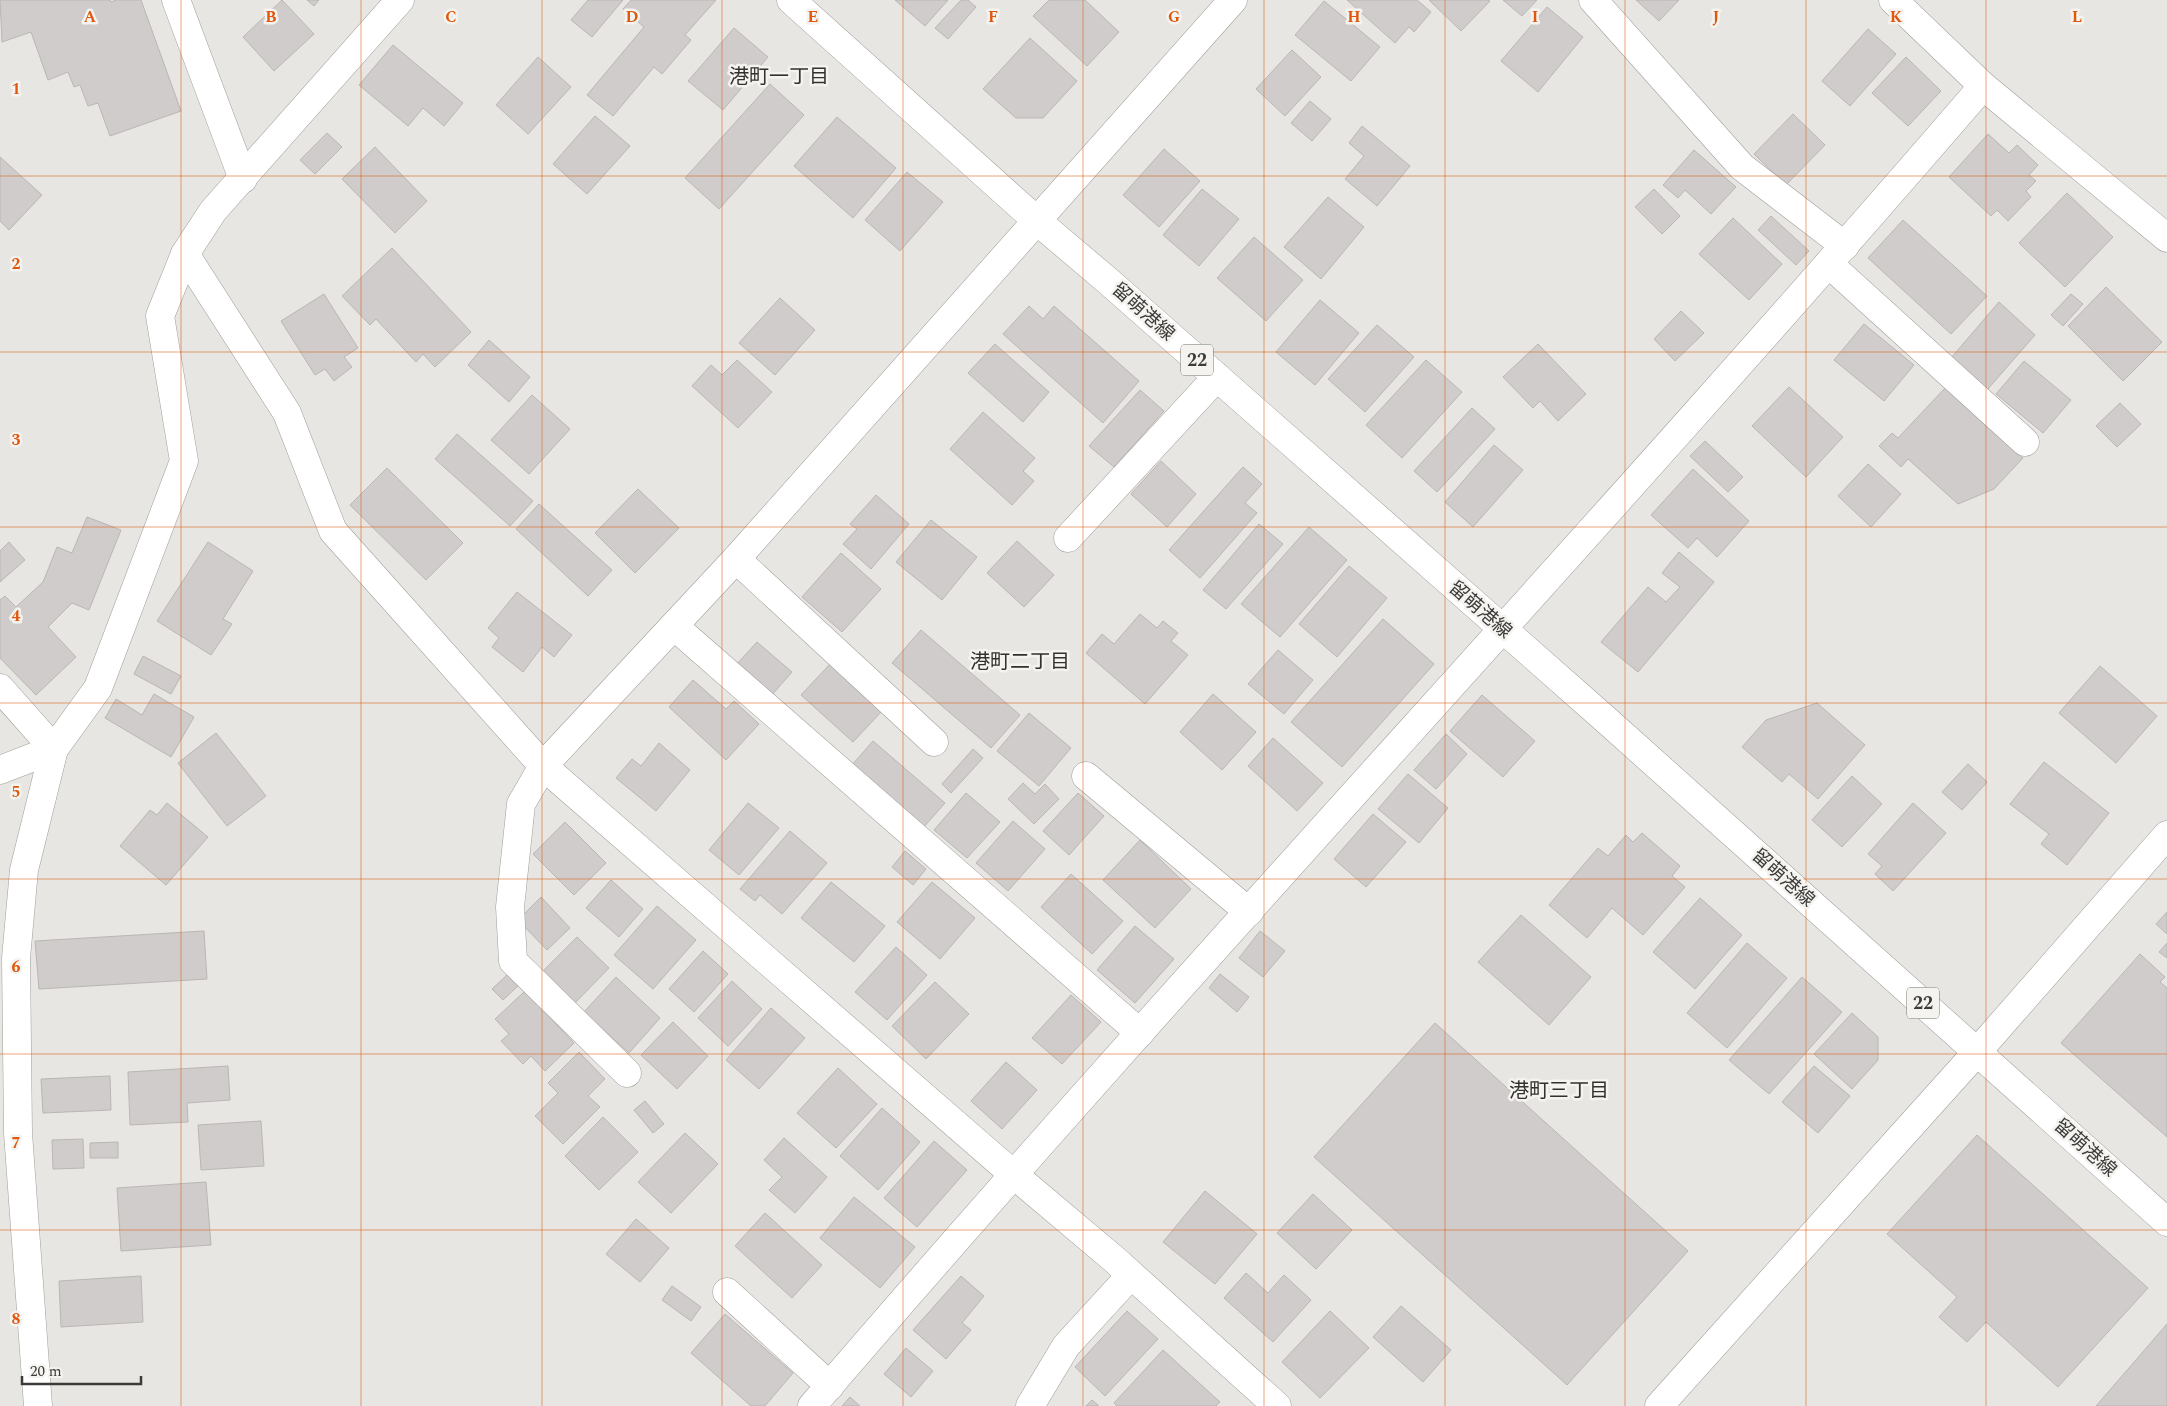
<svg xmlns="http://www.w3.org/2000/svg" width="2167" height="1406" font-family="Spectral,'Noto Sans JP',serif">
	<style>
		.building { fill: #d0cccb; stroke: #bab6b4 }
		.lines { fill: none; stroke-linecap: round; stroke-linejoin: round }
		.minor-casing { stroke: #9f9e9a; stroke-width: 29 }
		.major-casing { stroke: #9f9e9a; stroke-width: 29 }
		.minor { stroke: #fff; stroke-width: 28 }
		.major { stroke: #fff; stroke-width: 28 }
		.grid { fill: none; stroke: #df580e; stroke-width: 1; stroke-opacity: 0.55 }
		.labels { text-anchor: middle; dominant-baseline: central; stroke-width: 5; stroke-linejoin: round; paint-order: stroke }
		.shield { fill: #f4f3ef; stroke: #737270; stroke-width: 1 }
		.shield-label { font-size: 18px; font-weight: bold; fill: #3c3b3a }
		.street-label { font-size: 19px; fill: #3c3b3a; stroke: #f4f3ef }
		.neighbourhood-label { font-size: 20px; fill: #31312e; stroke: #f4f3ef }
		.grid-label { font-size: 16px; text-anchor: middle; font-weight: bold; fill: #df580e; stroke: #f4f3ef; stroke-width: 5; stroke-linejoin: round; paint-order: stroke }
	</style>
	<rect width="100%" height="100%" fill="#e7e6e2"/>
	<g class="building">
		<polygon points="0,0 110,0 111,2 116,0 141,0 181,111 110,136 98,103 88,106 80,85 74,87 68,72 48,80 31,32 2,42"/>
		<polygon points="282,0 314,34 274,71 243,37"/>
		<polygon points="307,0 319,0 314,6"/>
		<polygon points="588,0 623,0 592,37 571,20"/>
		<polygon points="631,0 716,0 685,35 691,40 662,74 654,67 613,116 587,95 644,27 623,9"/>
		<polygon points="895,0 948,0 925,26"/>
		<polygon points="961,0 968,0 976,7 948,39 935,28"/>
		<polygon points="1049,0 1085,0 1119,32 1087,66 1033,16"/>
		<polygon points="1347,0 1417,0 1431,12 1414,32 1409,27 1395,43"/>
		<polygon points="1429,0 1488,0 1490,1 1461,31"/>
		<polygon points="1503,0 1537,0 1522,16"/>
		<polygon points="1636,0 1679,0 1659,21"/>
		<polygon points="1324,1 1380,47 1351,81 1295,35"/>
		<polygon points="1547,7 1583,37 1538,92 1501,61"/>
		<polygon points="734,28 768,57 723,110 688,81"/>
		<polygon points="1868,29 1896,54 1850,106 1822,81"/>
		<polygon points="1030,38 1077,81 1043,118 1016,118 983,89"/>
		<polygon points="393,45 463,103 444,126 423,108 408,126 359,85"/>
		<polygon points="1292,50 1321,77 1285,116 1256,89"/>
		<polygon points="538,57 571,87 528,134 496,105"/>
		<polygon points="1906,57 1941,91 1908,126 1872,93"/>
		<polygon points="770,84 804,115 719,209 685,178"/>
		<polygon points="1310,101 1331,119 1312,141 1291,123"/>
		<polygon points="1793,114 1825,145 1786,185 1754,154"/>
		<polygon points="595,116 630,146 587,194 553,164"/>
		<polygon points="837,117 896,168 853,218 794,166"/>
		<polygon points="1362,126 1410,166 1377,206 1345,179 1364,156 1349,143"/>
		<polygon points="327,133 342,147 315,174 300,160"/>
		<polygon points="1988,134 2009,153 2017,145 2038,165 2029,175 2036,181 2026,191 2031,197 2008,221 1997,210 1991,216 1949,177"/>
		<polygon points="375,147 427,201 395,233 342,179"/>
		<polygon points="1164,149 1200,181 1159,227 1123,195"/>
		<polygon points="1694,150 1736,187 1711,214 1685,190 1678,198 1663,185"/>
		<polygon points="0,157 42,195 9,230 0,221"/>
		<polygon points="907,172 943,202 900,251 865,220"/>
		<polygon points="1202,189 1239,219 1199,266 1163,235"/>
		<polygon points="1654,189 1680,216 1662,234 1635,207"/>
		<polygon points="2067,193 2113,237 2065,287 2019,243"/>
		<polygon points="1328,197 1364,227 1321,279 1284,247"/>
		<polygon points="1771,216 1809,251 1796,265 1758,230"/>
		<polygon points="1733,218 1782,264 1749,300 1699,254"/>
		<polygon points="1903,220 1987,296 1951,334 1868,258"/>
		<polygon points="1254,237 1303,280 1266,321 1217,278"/>
		<polygon points="392,248 471,332 435,367 423,354 416,362 376,319 370,325 342,296"/>
		<polygon points="2106,287 2162,342 2123,381 2068,326"/>
		<polygon points="324,294 358,348 344,357 352,367 334,381 325,369 315,375 281,321"/>
		<polygon points="2071,294 2083,304 2063,326 2051,315"/>
		<polygon points="780,298 815,330 775,375 739,343"/>
		<polygon points="1320,300 1359,333 1315,385 1276,352"/>
		<polygon points="1999,302 2035,335 1987,390 1951,358"/>
		<polygon points="1029,306 1043,319 1054,306 1139,381 1103,423 1003,334"/>
		<polygon points="1681,311 1704,333 1675,361 1654,339"/>
		<polygon points="1864,324 1914,365 1884,401 1834,360"/>
		<polygon points="1377,325 1414,357 1365,412 1328,379"/>
		<polygon points="489,340 530,377 509,402 468,365"/>
		<polygon points="995,344 1049,392 1023,422 968,373"/>
		<polygon points="1538,344 1586,394 1558,421 1540,401 1533,408 1503,377"/>
		<polygon points="737,360 772,392 738,428 692,386 711,365 722,375"/>
		<polygon points="1426,360 1462,392 1402,458 1366,425"/>
		<polygon points="2024,361 2071,400 2043,433 1996,394"/>
		<polygon points="1789,387 1843,437 1806,477 1752,426"/>
		<polygon points="1946,387 2023,458 1994,489 1958,504 1908,459 1901,467 1879,446 1892,433 1898,438"/>
		<polygon points="1140,390 1164,411 1114,467 1089,446"/>
		<polygon points="532,395 570,429 529,474 491,440"/>
		<polygon points="2120,403 2141,424 2117,447 2096,426"/>
		<polygon points="1472,408 1495,429 1437,492 1414,471"/>
		<polygon points="983,412 1035,458 1023,471 1034,481 1012,505 950,449"/>
		<polygon points="457,434 533,501 510,526 435,459"/>
		<polygon points="1705,441 1743,477 1728,492 1690,456"/>
		<polygon points="1494,445 1523,470 1473,527 1445,502"/>
		<polygon points="1161,461 1196,494 1167,527 1131,494"/>
		<polygon points="1868,464 1901,494 1871,527 1838,496"/>
		<polygon points="1243,467 1262,484 1245,503 1257,513 1200,578 1169,550"/>
		<polygon points="387,468 463,543 426,580 350,505"/>
		<polygon points="1693,469 1749,521 1717,557 1697,538 1688,548 1651,515"/>
		<polygon points="638,489 679,528 635,573 595,533"/>
		<polygon points="876,495 909,524 871,569 843,544 857,529 850,524"/>
		<polygon points="539,504 612,570 588,596 516,529"/>
		<polygon points="87,517 121,530 89,610 72,603 48,627 76,657 36,695 0,658 0,600 5,596 16,607 43,582 57,547 72,553"/>
		<polygon points="931,520 977,557 942,600 896,562"/>
		<polygon points="1259,524 1283,544 1226,609 1203,590"/>
		<polygon points="1309,527 1347,560 1280,637 1241,604"/>
		<polygon points="1017,541 1054,575 1024,607 987,573"/>
		<polygon points="9,542 25,560 0,582 0,551"/>
		<polygon points="208,542 253,571 223,619 232,624 211,655 157,621"/>
		<polygon points="1679,552 1714,582 1638,672 1601,642 1648,587 1666,602 1680,587 1662,573"/>
		<polygon points="841,553 881,589 842,632 802,597"/>
		<polygon points="1349,566 1387,598 1337,657 1299,624"/>
		<polygon points="517,592 572,635 554,657 542,647 523,672 492,647 499,638 488,628"/>
		<polygon points="1140,614 1157,628 1163,621 1178,633 1171,641 1188,655 1145,704 1086,653 1102,634 1114,644"/>
		<polygon points="1383,619 1434,664 1342,767 1291,722"/>
		<polygon points="921,630 1020,715 991,748 892,663"/>
		<polygon points="757,642 792,672 771,696 736,665"/>
		<polygon points="1278,650 1313,680 1284,714 1248,684"/>
		<polygon points="143,656 181,676 171,694 134,674"/>
		<polygon points="831,663 882,711 853,742 801,695"/>
		<polygon points="2100,666 2157,716 2116,763 2059,713"/>
		<polygon points="693,680 726,709 734,701 759,724 726,760 669,707"/>
		<polygon points="154,694 194,717 171,757 105,718 116,699 142,715"/>
		<polygon points="1213,694 1256,732 1222,770 1180,732"/>
		<polygon points="1482,695 1535,741 1503,777 1450,731"/>
		<polygon points="1817,703 1865,745 1818,799 1789,774 1782,782 1742,747 1766,720"/>
		<polygon points="1029,713 1071,748 1039,786 997,751"/>
		<polygon points="216,733 266,796 227,826 178,763"/>
		<polygon points="1446,734 1467,754 1436,789 1414,770"/>
		<polygon points="1273,738 1323,783 1297,811 1248,766"/>
		<polygon points="873,741 945,803 923,828 851,766"/>
		<polygon points="659,743 690,770 656,811 616,778 632,759 641,766"/>
		<polygon points="973,749 983,758 951,793 942,784"/>
		<polygon points="2044,762 2109,813 2067,865 2041,844 2049,834 2010,804"/>
		<polygon points="1968,764 1987,782 1962,810 1942,792"/>
		<polygon points="1408,774 1448,808 1419,843 1378,809"/>
		<polygon points="1852,776 1882,804 1842,847 1812,820"/>
		<polygon points="1023,783 1035,794 1045,784 1059,799 1034,824 1008,799"/>
		<polygon points="966,793 1000,822 967,858 934,830"/>
		<polygon points="1078,793 1104,816 1069,855 1043,831"/>
		<polygon points="167,803 208,837 166,885 120,846 150,810 157,815"/>
		<polygon points="748,803 779,828 739,875 709,850"/>
		<polygon points="1913,803 1946,833 1893,891 1875,874 1882,866 1868,854"/>
		<polygon points="1373,814 1406,842 1366,887 1334,859"/>
		<polygon points="1013,821 1045,849 1008,891 976,863"/>
		<polygon points="565,822 606,863 574,895 533,854"/>
		<polygon points="790,831 827,863 782,914 760,895 755,901 740,889"/>
		<polygon points="1642,833 1680,866 1672,876 1685,887 1643,935 1612,908 1587,938 1549,905 1598,848 1608,856 1626,835 1633,842"/>
		<polygon points="1140,840 1191,889 1155,928 1103,880"/>
		<polygon points="905,851 926,869 913,885 892,867"/>
		<polygon points="1071,874 1123,921 1092,954 1041,907"/>
		<polygon points="611,880 643,909 619,937 586,908"/>
		<polygon points="831,882 885,926 854,962 801,918"/>
		<polygon points="932,882 975,918 940,959 897,922"/>
		<polygon points="541,897 570,928 547,950 518,920"/>
		<polygon points="1700,898 1742,935 1695,989 1653,952"/>
		<polygon points="657,906 696,940 653,989 614,955"/>
		<polygon points="2167,912 2167,934 2156,924"/>
		<polygon points="1521,915 1591,977 1549,1025 1478,962"/>
		<polygon points="1135,926 1174,959 1135,1003 1097,970"/>
		<polygon points="204,931 207,979 39,989 35,941"/>
		<polygon points="1260,931 1285,951 1263,977 1239,958"/>
		<polygon points="577,937 609,968 572,1006 540,974"/>
		<polygon points="1747,943 1787,978 1727,1048 1687,1013"/>
		<polygon points="2167,943 2167,958 2159,952"/>
		<polygon points="896,947 927,975 887,1020 855,992"/>
		<polygon points="703,951 728,974 694,1012 669,989"/>
		<polygon points="2140,954 2165,977 2160,982 2167,988 2167,1137 2061,1043"/>
		<polygon points="1220,974 1249,997 1237,1012 1209,988"/>
		<polygon points="507,975 518,986 503,1000 492,989"/>
		<polygon points="616,977 660,1018 629,1053 584,1012"/>
		<polygon points="1802,977 1842,1012 1769,1094 1729,1060"/>
		<polygon points="732,981 762,1009 728,1046 698,1018"/>
		<polygon points="935,982 969,1014 926,1059 892,1026"/>
		<polygon points="525,991 574,1043 545,1071 531,1056 523,1064 501,1041 509,1034 495,1019"/>
		<polygon points="1071,995 1101,1022 1062,1064 1032,1038"/>
		<polygon points="771,1008 805,1038 759,1089 726,1060"/>
		<polygon points="1852,1013 1878,1037 1878,1060 1852,1089 1814,1054"/>
		<polygon points="673,1022 708,1056 677,1089 641,1055"/>
		<polygon points="1435,1023 1688,1251 1567,1385 1314,1157"/>
		<polygon points="579,1052 605,1079 588,1096 600,1107 563,1144 535,1116 558,1093 548,1083"/>
		<polygon points="1006,1062 1037,1090 1002,1129 971,1101"/>
		<polygon points="228,1066 230,1100 187,1103 188,1122 130,1125 128,1072"/>
		<polygon points="1814,1066 1850,1096 1818,1133 1782,1102"/>
		<polygon points="838,1068 877,1104 836,1148 797,1113"/>
		<polygon points="110,1076 111,1110 43,1113 41,1079"/>
		<polygon points="645,1101 664,1124 653,1133 634,1110"/>
		<polygon points="882,1108 920,1142 878,1190 840,1156"/>
		<polygon points="603,1117 638,1152 599,1190 565,1156"/>
		<polygon points="261,1121 264,1166 201,1170 198,1125"/>
		<polygon points="685,1133 718,1164 671,1213 638,1182"/>
		<polygon points="1977,1135 2148,1288 2058,1387 1986,1322 1967,1342 1939,1317 1957,1297 1887,1234"/>
		<polygon points="784,1138 827,1177 795,1213 769,1190 782,1177 764,1160"/>
		<polygon points="83,1139 84,1168 53,1169 52,1140"/>
		<polygon points="934,1141 967,1170 917,1227 884,1198"/>
		<polygon points="118,1142 118,1158 90,1158 90,1143"/>
		<polygon points="206,1182 211,1245 121,1251 117,1188"/>
		<polygon points="1205,1191 1257,1234 1215,1284 1163,1242"/>
		<polygon points="1313,1194 1352,1230 1316,1269 1277,1233"/>
		<polygon points="854,1197 915,1247 880,1288 820,1238"/>
		<polygon points="765,1213 822,1265 792,1298 735,1246"/>
		<polygon points="636,1219 669,1248 640,1282 606,1254"/>
		<polygon points="1246,1273 1268,1293 1284,1275 1311,1300 1273,1342 1224,1298"/>
		<polygon points="141,1276 143,1322 61,1327 59,1281"/>
		<polygon points="961,1276 984,1296 962,1323 971,1330 946,1359 913,1330"/>
		<polygon points="672,1286 701,1307 691,1321 662,1300"/>
		<polygon points="1401,1306 1451,1350 1423,1382 1373,1337"/>
		<polygon points="1127,1311 1158,1339 1105,1396 1075,1367"/>
		<polygon points="1330,1311 1369,1348 1320,1398 1282,1362"/>
		<polygon points="725,1314 793,1373 765,1406 751,1406 691,1353"/>
		<polygon points="2167,1324 2167,1406 2096,1406"/>
		<polygon points="906,1348 933,1371 911,1397 884,1374"/>
		<polygon points="1163,1350 1220,1402 1216,1406 1117,1406 1114,1403"/>
		<polygon points="850,1397 860,1406 842,1406"/>
		<polygon points="1092,1400 1099,1406 1086,1406"/>
	</g>
	<g class="lines">
		<defs>
			<g id="minor">
				<polyline points="176,0 243,179"/>
				<polyline points="1593,0 1742,167 1845,246"/>
				<polyline points="1893,0 1983,86 2167,238"/>
				<polyline points="185,254 287,413 333,531 543,766 1013,1174 1115,1260 1277,1406"/>
				<polyline points="1829,264 2025,442"/>
				<polyline points="1068,538 1217,377"/>
				<polyline points="736,559 934,742"/>
				<polyline points="674,626 1140,1033"/>
				<polyline points="0,688 54,749"/>
				<polyline points="0,770 54,749"/>
				<polyline points="1086,776 1249,912"/>
				<polyline points="627,1073 513,961 510,907 521,804 543,766 736,559 1233,0"/>
				<polyline points="727,1292 830,1386"/>
				<polyline points="38,1406 18,1133 16,958 24,870 54,749 98,688 184,461 160,316 185,254 213,211 400,0"/>
				<path d="M812 1406C1195 960 1599 532 1983 86"/>
				<polyline points="1030,1406 1066,1346 1131,1275"/>
				<polyline points="1659,1406 1977,1052 2167,835"/>
			</g>
			<polyline id="major" points="791,0 1036,220 1108,281 1604,718 2167,1222"/>
		</defs>
		<use href="#minor" class="minor-casing"/>
		<use href="#major" class="major-casing"/>
		<use href="#minor" class="minor"/>
		<use href="#major" class="major"/>
	</g>
	<path class="grid" d="M181 0V1406M361 0V1406M542 0V1406M722 0V1406M903 0V1406M1083 0V1406M1264 0V1406M1445 0V1406M1625 0V1406M1806 0V1406M1986 0V1406M0 176H2167M0 352H2167M0 527H2167M0 703H2167M0 879H2167M0 1054H2167M0 1230H2167"/>
	<g class="labels">
		<g class="shield">
			<rect x="1181" y="344.5" width="32" height="31" rx="4"/>
			<rect x="1907" y="987.5" width="32" height="31" rx="4"/>
		</g>
		<g class="shield-label">
			<text x="1197" y="360">22</text>
			<text x="1923" y="1003">22</text>
		</g>
		<g class="street-label">
			<text transform="translate(1143 312) rotate(42)">留萌港線</text>
			<text transform="translate(1480 610) rotate(41)">留萌港線</text>
			<text transform="translate(1783 878) rotate(42)">留萌港線</text>
			<text transform="translate(2085 1148) rotate(42)">留萌港線</text>
		</g>
		<g class="neighbourhood-label">
			<text x="779" y="77">港町一丁目</text>
			<text x="1020" y="662">港町二丁目</text>
			<text x="1559" y="1091">港町三丁目</text>
		</g>
	</g>
	<g class="grid-label">
		<text x="90" y="22">A</text>
		<text x="271" y="22">B</text>
		<text x="451" y="22">C</text>
		<text x="632" y="22">D</text>
		<text x="813" y="22">E</text>
		<text x="993" y="22">F</text>
		<text x="1174" y="22">G</text>
		<text x="1354" y="22">H</text>
		<text x="1535" y="22">I</text>
		<text x="1716" y="22">J</text>
		<text x="1896" y="22">K</text>
		<text x="2077" y="22">L</text>
		<text x="16" y="94">1</text>
		<text x="16" y="269">2</text>
		<text x="16" y="445">3</text>
		<text x="16" y="621">4</text>
		<text x="16" y="797">5</text>
		<text x="16" y="972">6</text>
		<text x="16" y="1148">7</text>
		<text x="16" y="1324">8</text>
	</g>
	<path d="M22 1376v8h119v-8" fill="none" stroke="#3c3b3a" stroke-width="2.5"/>
	<text x="30" y="1376" font-size="15" fill="#3c3b3a" stroke="#f4f3ef" stroke-width="4" paint-order="stroke">20 m</text>
</svg>
